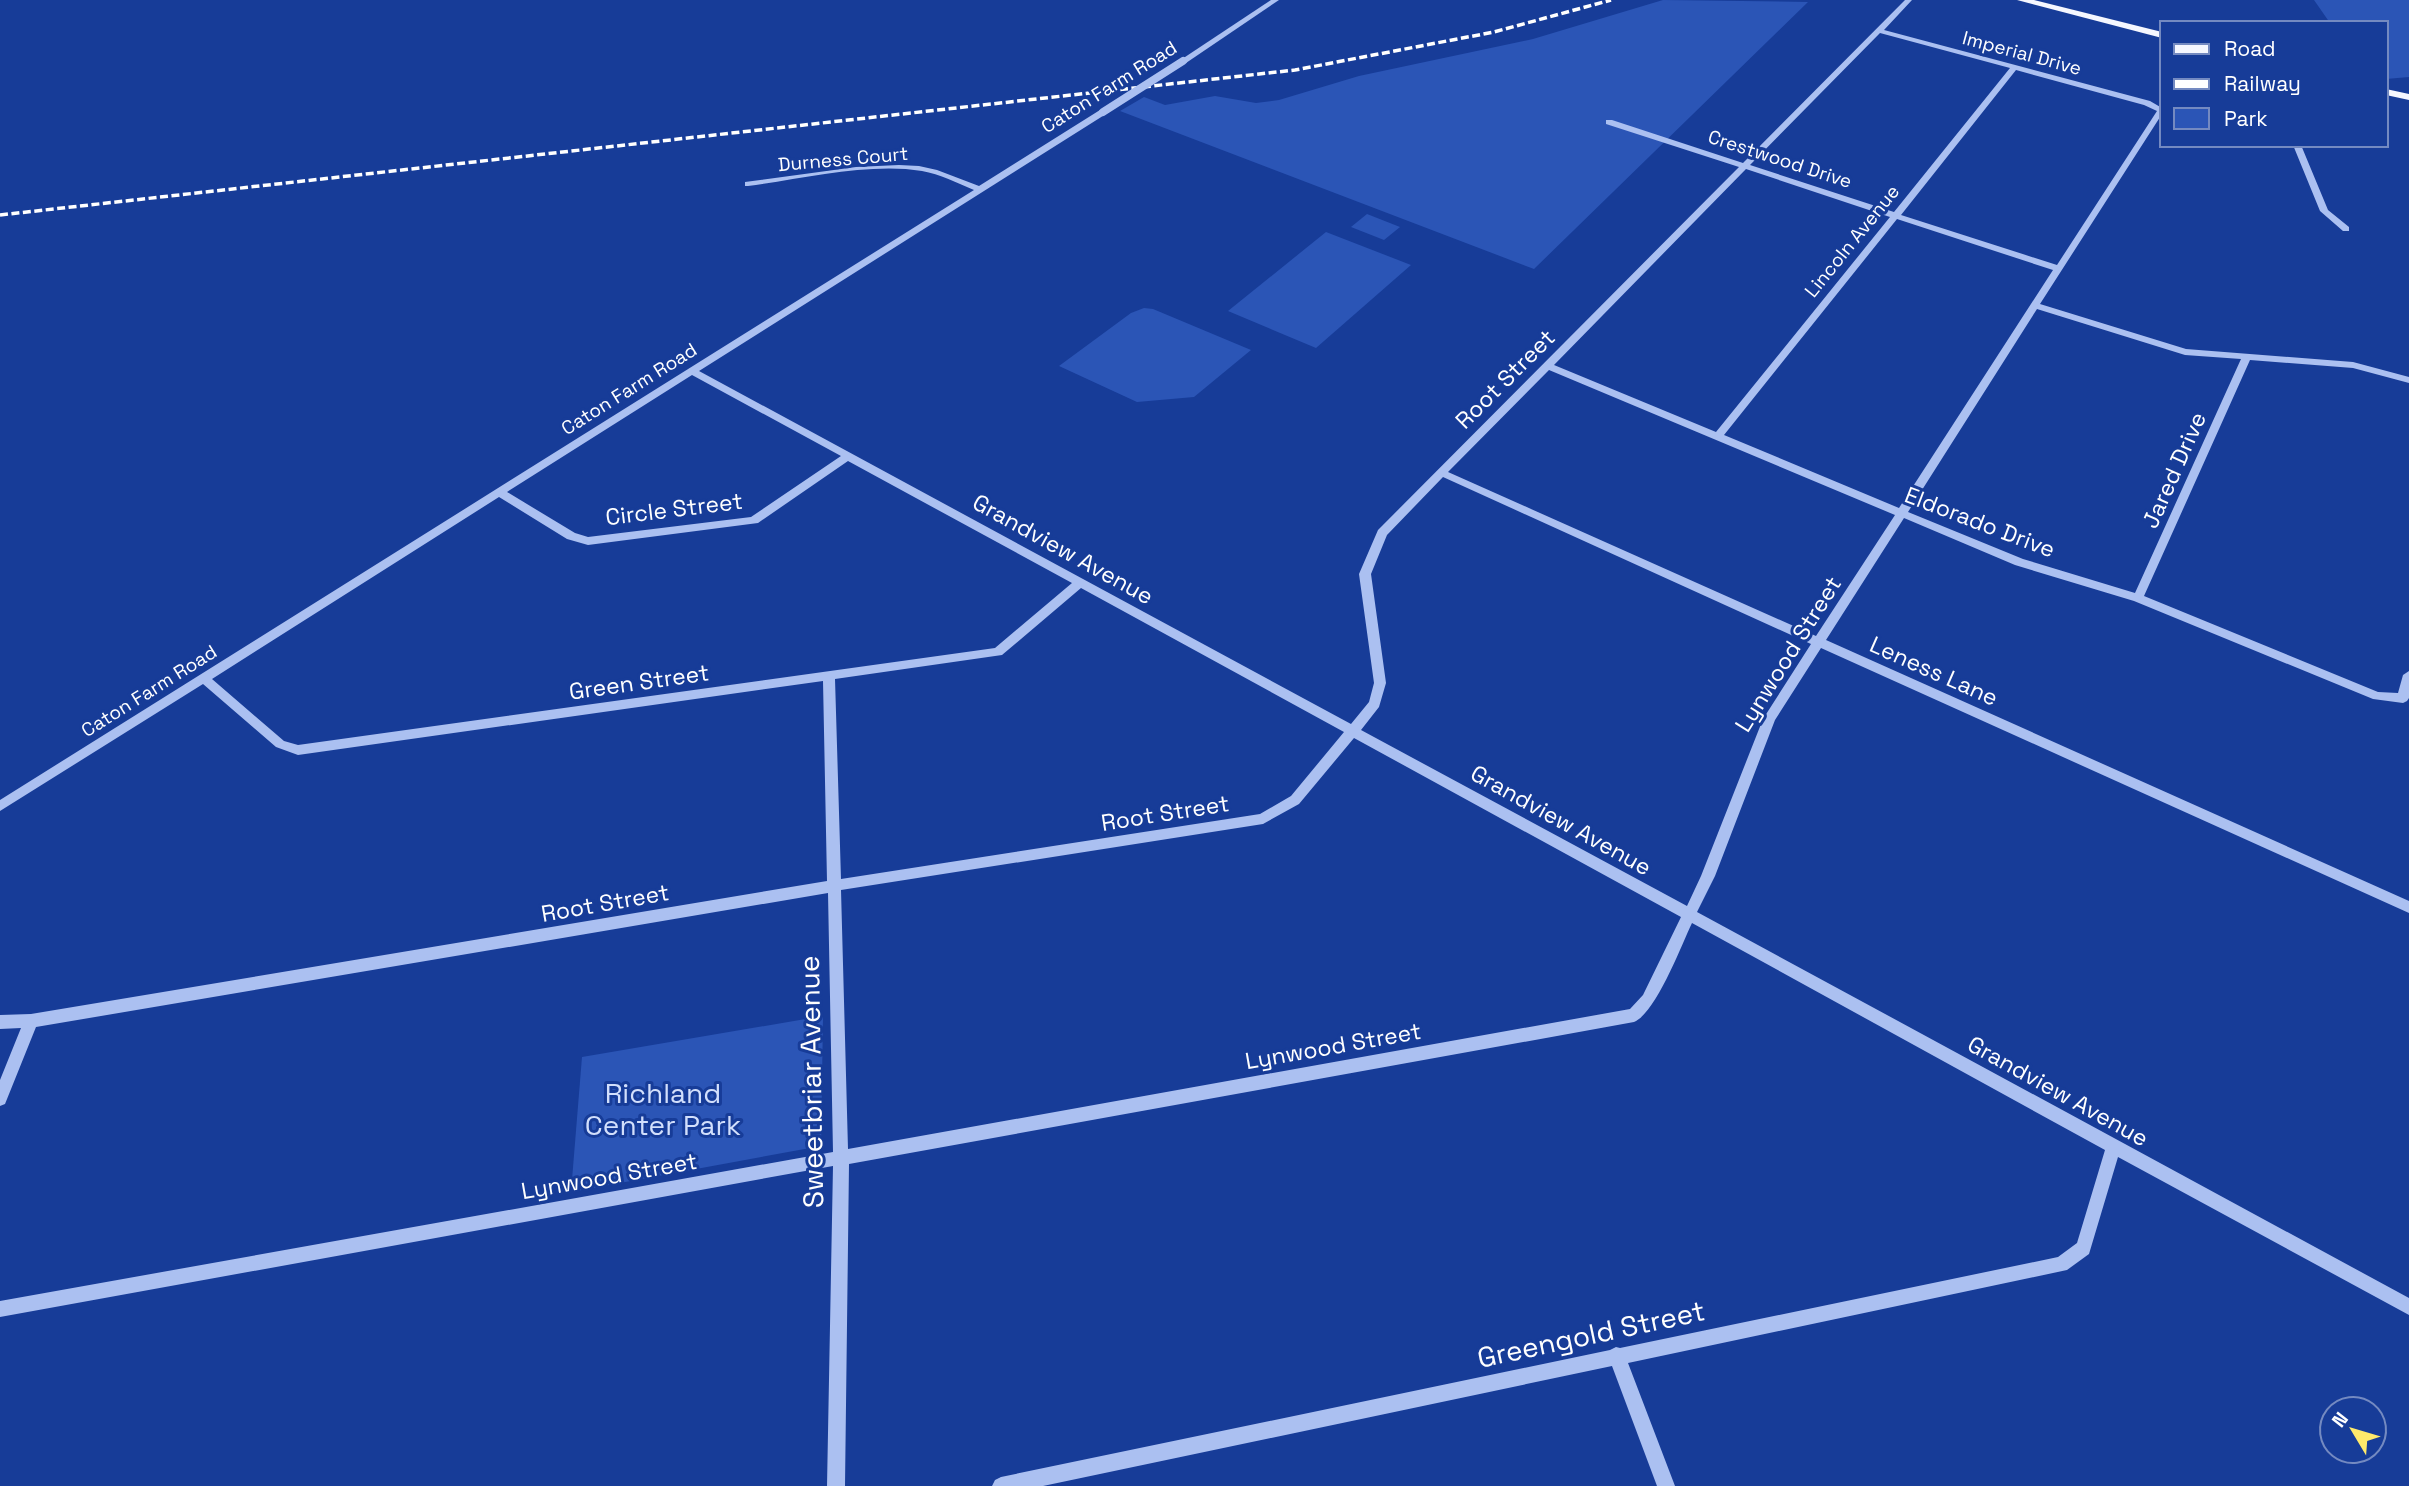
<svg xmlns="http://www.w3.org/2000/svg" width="2409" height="1486" font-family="'Space Grotesk',sans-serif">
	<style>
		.green { fill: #2b55b6 }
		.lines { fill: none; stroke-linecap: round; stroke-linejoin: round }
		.minor { fill: #abc0f1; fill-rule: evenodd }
		.major { fill: #f5f7ff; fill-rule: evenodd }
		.rail { stroke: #fff; stroke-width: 3.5; stroke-dasharray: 8 3.5; stroke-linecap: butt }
		.minor-bridge { stroke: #abc0f1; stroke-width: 8 }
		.labels { text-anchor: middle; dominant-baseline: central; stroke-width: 6; stroke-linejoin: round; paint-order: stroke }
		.far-street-label { font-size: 19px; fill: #fff; stroke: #173c98 }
		.street-label { font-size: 23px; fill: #fff; stroke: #173c98 }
		.near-street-label { font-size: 28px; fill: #fff; stroke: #173c98 }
		.near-park-label { font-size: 28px; fill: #d2dffc; stroke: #173c98 }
	</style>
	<rect width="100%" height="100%" fill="#173c98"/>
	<g class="green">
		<polygon points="1663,0 1808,2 1534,269 1120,111 1144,97 1165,105 1215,96 1256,103 1279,100 1359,76 1533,39"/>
		<polygon points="2314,0 2409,0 2409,77 2386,79 2386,23 2330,23"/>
		<polygon points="1367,214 1400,227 1384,240 1351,227"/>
		<polygon points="1326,232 1411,265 1316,348 1228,311"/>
		<polygon points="1144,308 1153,309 1251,350 1194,397 1137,402 1059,366 1131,313"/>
		<polygon points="823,1016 821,1146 571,1192 582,1057"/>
	</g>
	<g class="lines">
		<g class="minor">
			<polygon points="1271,0 1279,0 1186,63 1179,61"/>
			<path d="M1905 0H1912L1884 30 2150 101 2162 108V114L2040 304 2186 349 2353 362 2409 377V383L2353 368 2250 360 2144 596 2378 692 2398 693 2403 675 2409 671V698L2407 701 2403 703 2373 699 2134 601 2015 565 1904 518 1826 640 2409 901V913L1821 648 1775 720 1715 876 1697 912 2409 1298V1315L2118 1157 2089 1254 2067 1270 1628 1363 1675 1486H1657L1612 1366 1043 1486H992L995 1480 1001 1477 1610 1350 1616 1347 1620 1348 2058 1257 2077 1243 2105 1150 1692 923C1681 946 1656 1013 1634 1022L849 1164 845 1486H827L833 1166 0 1317V1301L833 1152 828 893 36 1027 5 1104 0 1106V1080L21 1028 0 1029V1015L31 1014 827 881 823 681 298 755 276 747 203 684 0 811V800L974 190C957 183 940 174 922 171 870 162 801 179 748 186H745V182L856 167 899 165 919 166 937 170 979 186 1100 110H1106V114L699 371 1351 724 1369 702 1374 683 1359 574 1378 530 1739 167 1606 124V120H1612L1743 163ZM1880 33 2010 68 1894 212 1750 165ZM2016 70 2144 105 2157 111 2057 265 1901 215ZM1746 169 1890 217 1716 432 1554 365ZM1897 219 2053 270 1899 508 1724 435ZM2037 309 2185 355 2241 359 2135 593 2023 559 1908 512ZM1549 370 1895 515 1816 636 1448 472ZM692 375 841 456 751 517 588 537 575 533 507 492ZM848 461 1072 583 995 648 298 745 284 741 212 679 499 497 567 539 588 545 758 523ZM1443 477 1811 644 1763 719 1701 876 1687 906 1361 730 1379 707 1386 683 1371 574 1387 535ZM1081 588 1344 732 1291 796 1260 814 841 879 835 679 1002 655ZM1354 738 1681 917 1643 995 1630 1009 848 1149 841 890 1263 824 1299 804Z"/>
			<polygon points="2293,145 2301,145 2328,210 2349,227 2349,231 2343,231 2320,211"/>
		</g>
		<g class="major">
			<polygon points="2017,0 2034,0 2162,32 2162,38"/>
			<polygon points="2386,89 2409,94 2409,100 2386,95"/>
		</g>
		<polyline class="rail" points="0,215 1295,70 1494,32 1611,0"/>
		<polyline class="minor-bridge" points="1103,112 1183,61"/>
	</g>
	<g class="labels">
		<g class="far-street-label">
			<text transform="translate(2022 53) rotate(15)">Imperial Drive</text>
			<text transform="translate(1109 87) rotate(-32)">Caton Farm Road</text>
			<text transform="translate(843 159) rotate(-5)">Durness Court</text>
			<text transform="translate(1780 159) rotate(18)">Crestwood Drive</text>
			<text transform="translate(1852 241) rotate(-51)">Lincoln Avenue</text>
			<text transform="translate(629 389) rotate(-32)">Caton Farm Road</text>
			<text transform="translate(149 691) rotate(-32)">Caton Farm Road</text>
		</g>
		<g class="street-label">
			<text transform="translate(1505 379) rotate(-45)">Root Street</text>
			<text transform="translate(2174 470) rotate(-66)">Jared Drive</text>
			<text transform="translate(674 509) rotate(-7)">Circle Street</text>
			<text transform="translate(1980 522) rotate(21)">Eldorado Drive</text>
			<text transform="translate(1063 549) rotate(29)">Grandview Avenue</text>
			<text transform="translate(1788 654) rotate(-58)">Lynwood Street</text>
			<text transform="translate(1934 671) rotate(24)">Leness Lane</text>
			<text transform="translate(639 682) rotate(-8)">Green Street</text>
			<text transform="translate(1165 813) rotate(-9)">Root Street</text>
			<text transform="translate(1561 820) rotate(29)">Grandview Avenue</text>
			<text transform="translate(605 903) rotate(-10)">Root Street</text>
			<text transform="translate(1333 1046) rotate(-10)">Lynwood Street</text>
			<text transform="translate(2058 1091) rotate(29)">Grandview Avenue</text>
			<text transform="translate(609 1176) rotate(-10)">Lynwood Street</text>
		</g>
		<g class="near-street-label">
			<text transform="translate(811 1082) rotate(-91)">Sweetbriar Avenue</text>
			<text transform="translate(1591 1334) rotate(-12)">Greengold Street</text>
		</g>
		<g class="near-park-label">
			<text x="663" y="1093">Richland<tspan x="663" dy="32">Center Park</tspan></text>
		</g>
	</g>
	<rect x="2160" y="21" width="228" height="126" fill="#173c98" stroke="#748ac1" stroke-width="2"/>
	<rect x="2174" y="44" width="35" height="10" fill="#f5f7ff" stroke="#748ac1" stroke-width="2"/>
	<text x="2224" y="56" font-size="21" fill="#ffffff">Road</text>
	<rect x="2174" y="79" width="35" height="10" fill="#ffffff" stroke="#748ac1" stroke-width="2"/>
	<text x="2224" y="91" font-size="21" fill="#ffffff">Railway</text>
	<rect x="2174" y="108" width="35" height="21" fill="#2b55b6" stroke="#748ac1" stroke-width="2"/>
	<text x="2224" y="126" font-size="21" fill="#ffffff">Park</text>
	<g transform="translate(2353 1430) rotate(308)"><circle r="33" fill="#173c98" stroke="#748ac1" stroke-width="2"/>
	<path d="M0-5L12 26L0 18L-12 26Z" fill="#ffea6b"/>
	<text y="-10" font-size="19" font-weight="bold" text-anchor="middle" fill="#ffffff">N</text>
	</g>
</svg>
